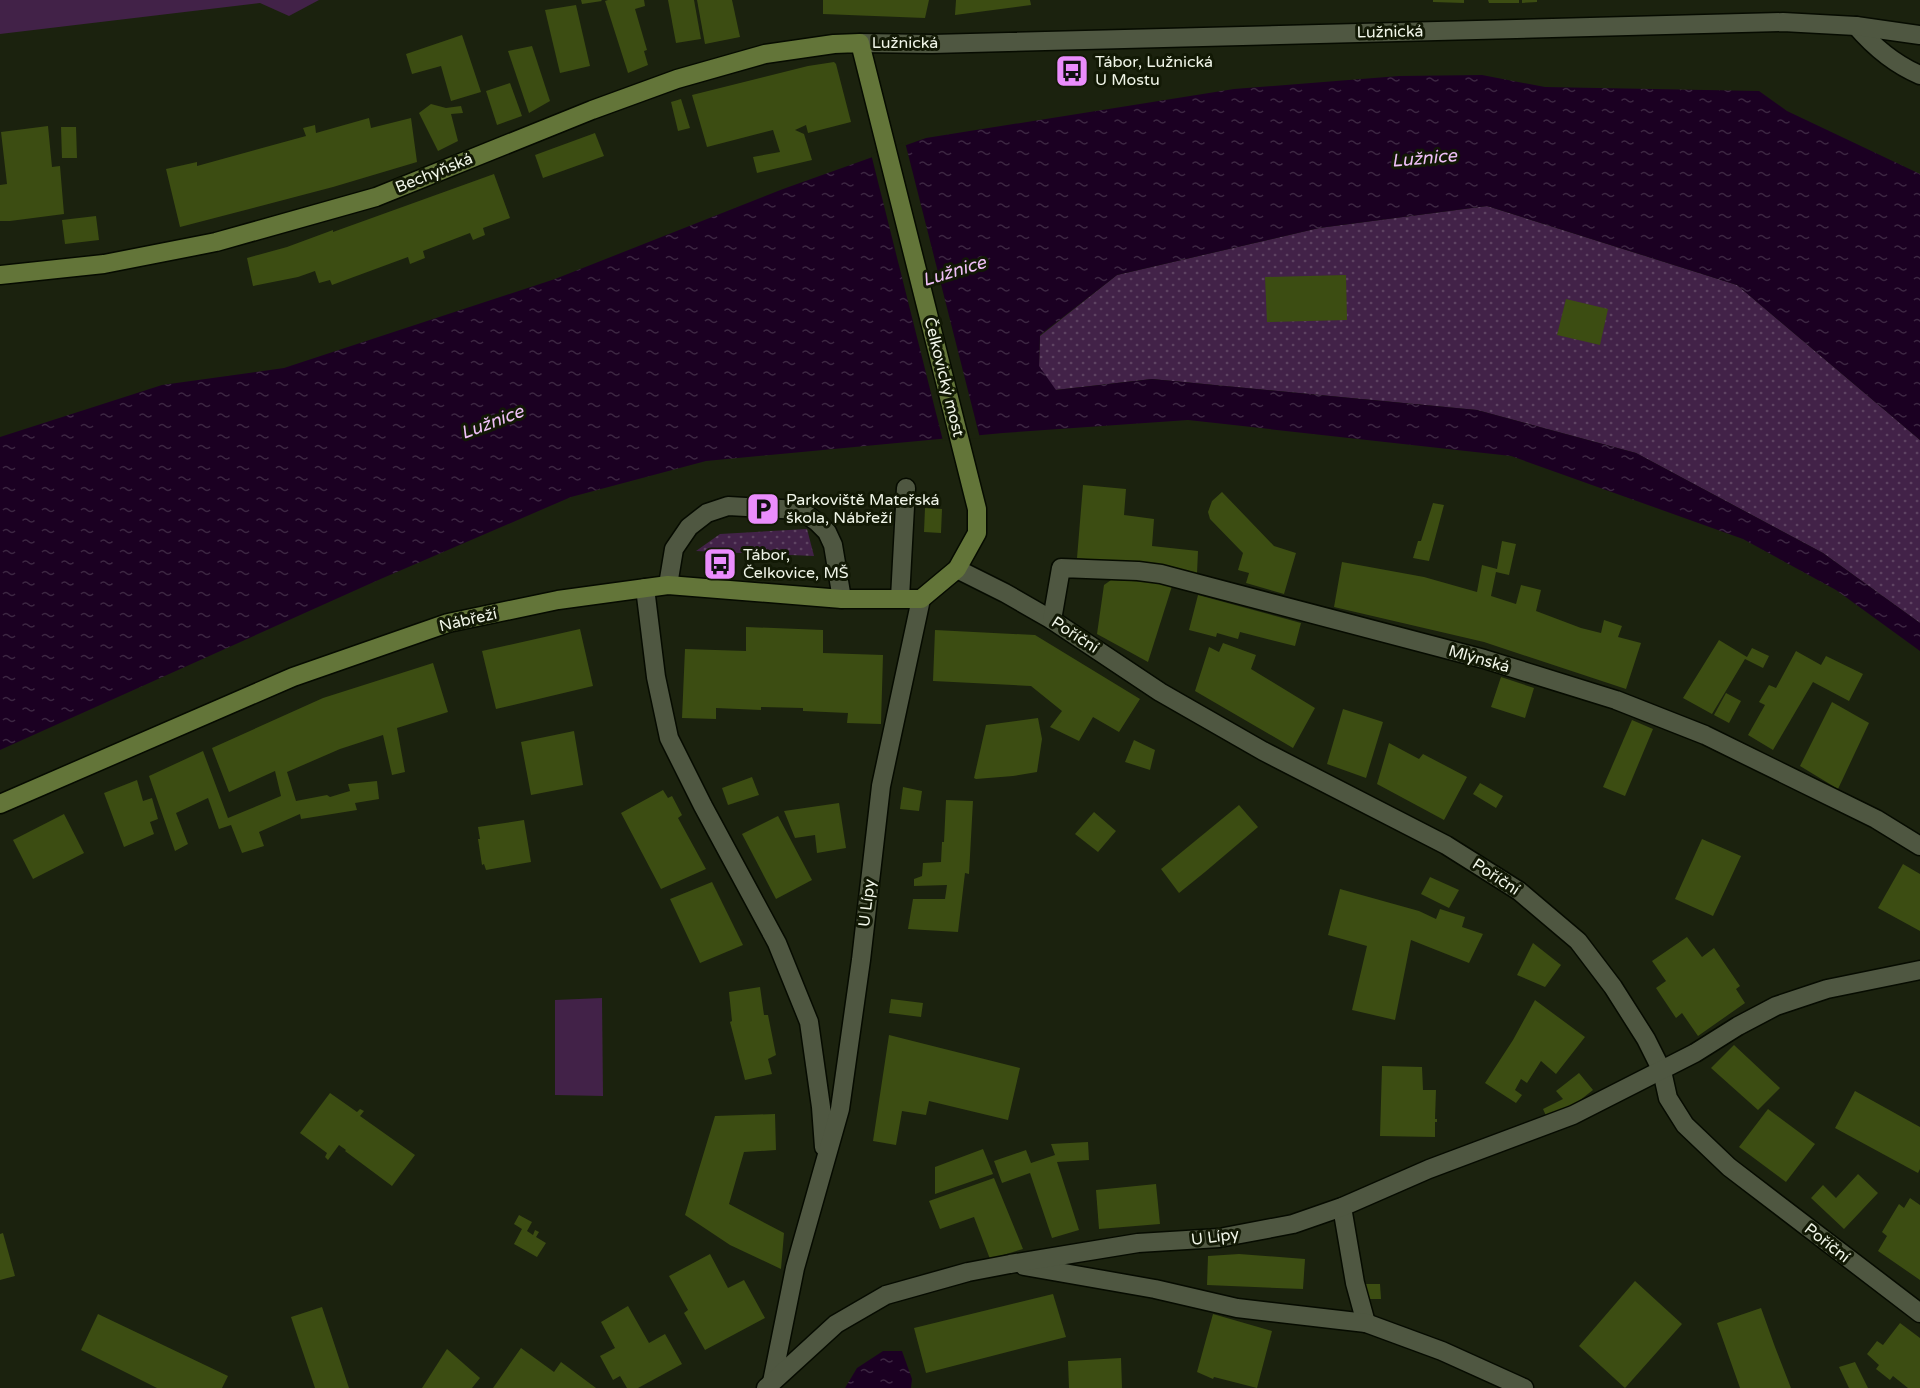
<svg xmlns="http://www.w3.org/2000/svg" width="1920" height="1388" font-family="'Varela Round',sans-serif">
	<style>
		.grass { fill: url(#grass-dots) }
		.green { fill: #422248 }
		.water { fill: url(#water-ripples) }
		.pier { fill: #1b220e }
		.building { fill: #3c4d12 }
		.lines { fill: none; stroke-linecap: round; stroke-linejoin: round }
		.lane-casing { stroke: #060b00; stroke-width: 21 }
		.street-casing { stroke: #060b00; stroke-width: 21 }
		.secondary-casing { stroke: #060b00; stroke-width: 21 }
		.lane { stroke: #4f5741; stroke-width: 18 }
		.street { stroke: #4f5741; stroke-width: 18 }
		.secondary { stroke: #637539; stroke-width: 18 }
		.labels { text-anchor: middle; dominant-baseline: central; stroke-width: 6; stroke-linejoin: round; paint-order: stroke }
		.street-label { font-size: 16px; fill: #f0f5e8; stroke: #121905 }
		.poi-label { font-size: 16px; fill: #f0f5e8; stroke: #121905; text-anchor: start }
		.water-label { font-size: 18px; font-style: italic; fill: #f0c0f8; stroke: #121905 }
	</style>
	<defs>
		<pattern id="grass-dots" width="8" height="8" patternUnits="userSpaceOnUse" patternTransform="scale(1.5)"><rect width="8" height="8" fill="#422248"/><path d="M2 2h.1M6 6h.1" fill="none" stroke="#5e4362" stroke-width="1.8" stroke-linecap="round"/></pattern>
		<pattern id="water-ripples" width="26" height="14" patternUnits="userSpaceOnUse" patternTransform="scale(1.5)"><rect width="26" height="14" fill="#1b0022"/><path d="M2 4q2-2 4 0t4 0M15 11q2-2 4 0t4 0" fill="none" stroke="#3c2642"/></pattern>
	</defs>
	<rect width="100%" height="100%" fill="#1b220e"/>
	<g class="grass">
		<polygon points="1487,206 1737,285 1920,440 1920,623 1823,553 1636,453 1477,410 1152,379 1055,390 1039,367 1040,336 1117,275 1319,228"/>
		<polygon points="807,529 814,556 696,551 720,534"/>
	</g>
	<g class="green">
		<polygon points="0,0 319,0 289,16 260,3 0,34"/>
		<polygon points="602,998 603,1096 555,1095 555,1000"/>
	</g>
	<g class="water">
		<polygon points="1482,75 1545,87 1759,91 1787,111 1920,174 1920,440 1737,285 1487,206 1319,228 1117,275 1040,335 1039,366 1056,390 1152,379 1477,410 1636,453 1823,553 1920,623 1920,651 1836,590 1743,539 1511,456 1188,420 1003,433 706,461 571,497 376,581 0,750 0,437 162,385 284,368 555,279 783,189 926,138 1234,89 1399,76"/>
		<polygon points="883,1351 902,1351 912,1379 911,1388 845,1388 857,1368"/>
	</g>
	<polygon class="pier" points="905,142 980,438 943,441 871,154"/>
	<g class="building">
		<polygon points="581,0 601,0 602,1 582,4"/>
		<polygon points="608,0 644,0 645,6 635,9 647,50 644,51 648,65 628,73 605,1"/>
		<polygon points="668,0 694,0 701,39 676,43"/>
		<polygon points="697,0 732,0 740,37 705,44"/>
		<polygon points="823,0 929,0 925,18 823,14"/>
		<polygon points="956,0 1030,0 1031,5 955,15"/>
		<polygon points="1433,0 1464,0 1464,3 1433,2"/>
		<polygon points="1488,0 1519,0 1519,3 1489,3"/>
		<polygon points="1522,0 1537,0 1537,2 1522,3"/>
		<polygon points="576,5 590,66 560,73 545,10"/>
		<polygon points="462,35 481,92 451,101 441,66 412,74 406,54"/>
		<polygon points="532,46 550,101 529,113 508,51"/>
		<polygon points="834,62 836,64 851,122 808,133 806,125 795,130 804,134 812,160 757,173 753,157 780,152 773,130 707,147 692,95 808,66"/>
		<polygon points="510,83 522,116 497,125 486,91"/>
		<polygon points="681,99 690,128 678,131 671,102"/>
		<polygon points="431,104 446,108 461,106 463,113 451,114 458,141 438,151 419,113"/>
		<polygon points="369,118 371,128 411,118 417,162 333,187 180,227 166,169 197,162 197,166 306,136 303,128 315,125 316,133"/>
		<polygon points="48,126 52,167 60,166 64,214 10,221 0,221 0,185 7,184 1,132"/>
		<polygon points="61,127 76,127 77,158 62,158"/>
		<polygon points="595,133 604,156 543,178 535,155"/>
		<polygon points="494,174 510,218 483,228 485,235 473,240 470,233 423,251 425,258 410,264 408,257 332,285 330,280 319,283 315,271 298,277 253,286 247,258 287,247 333,230 333,232"/>
		<polygon points="96,216 99,240 65,244 62,220"/>
		<polygon points="1346,275 1347,320 1267,322 1265,277"/>
		<polygon points="1566,299 1608,309 1600,345 1557,335"/>
		<polygon points="1083,485 1126,489 1124,515 1154,519 1152,546 1198,551 1197,574 1149,566 1077,558"/>
		<polygon points="1222,492 1274,546 1296,553 1284,594 1246,583 1249,573 1238,570 1243,553 1210,519 1208,512 1212,501"/>
		<polygon points="1433,503 1444,505 1429,561 1413,558 1418,541 1421,541"/>
		<polygon points="925,508 942,509 941,533 924,532"/>
		<polygon points="1502,541 1516,544 1509,575 1496,572 1491,596 1516,604 1521,585 1541,590 1536,611 1581,628 1601,633 1604,620 1622,626 1618,637 1641,643 1626,689 1484,642 1334,607 1342,562 1424,577 1477,592 1482,565 1497,569"/>
		<polygon points="1111,580 1173,583 1148,662 1097,634 1104,585"/>
		<polygon points="1198,595 1301,623 1295,646 1240,632 1238,639 1217,633 1216,637 1189,630"/>
		<polygon points="746,627 823,630 823,653 883,655 881,724 847,723 848,713 803,711 803,708 761,707 761,710 716,708 716,719 682,718 685,649 746,651"/>
		<polygon points="580,629 593,686 496,709 482,651"/>
		<polygon points="935,630 1035,635 1140,699 1119,732 1093,717 1079,741 1050,727 1062,711 1031,686 933,681"/>
		<polygon points="1719,640 1747,657 1752,648 1769,656 1763,668 1745,659 1712,714 1683,698"/>
		<polygon points="1223,643 1256,655 1251,669 1315,708 1293,748 1195,691 1209,647 1219,652"/>
		<polygon points="1796,651 1821,665 1826,656 1863,674 1849,701 1813,682 1773,750 1748,735 1765,705 1759,702 1769,685 1776,688"/>
		<polygon points="433,663 448,712 397,728 405,772 392,775 383,735 340,749 287,772 296,801 327,795 330,797 350,791 348,784 377,781 379,799 355,803 357,810 301,819 300,814 259,832 264,846 242,853 231,825 219,829 208,798 176,813 188,844 175,851 149,776 203,751 228,818 281,796 275,771 229,792 212,748 323,698"/>
		<polygon points="1501,677 1534,688 1525,718 1491,707"/>
		<polygon points="1726,693 1741,701 1729,723 1714,715"/>
		<polygon points="1832,702 1869,723 1838,789 1800,766"/>
		<polygon points="1343,709 1383,722 1366,778 1327,764"/>
		<polygon points="1038,718 1042,739 1037,772 1013,776 976,779 974,778 986,725"/>
		<polygon points="1632,720 1653,729 1625,796 1603,787"/>
		<polygon points="574,731 583,785 531,795 521,742"/>
		<polygon points="1134,740 1155,750 1150,770 1125,762"/>
		<polygon points="1389,743 1419,759 1423,754 1467,777 1444,820 1377,784"/>
		<polygon points="752,777 759,795 728,805 722,788"/>
		<polygon points="137,780 143,801 152,798 158,819 150,822 154,834 124,847 104,793"/>
		<polygon points="1480,783 1503,796 1496,808 1473,794"/>
		<polygon points="903,787 922,791 919,811 900,809"/>
		<polygon points="663,790 668,798 672,796 682,815 678,818 706,869 661,889 621,813"/>
		<polygon points="946,800 973,801 969,874 965,873 958,932 908,929 913,899 945,899 947,885 914,886 914,879 922,876 923,863 941,862 942,842 944,842"/>
		<polygon points="839,803 846,848 817,853 815,835 795,838 784,811"/>
		<polygon points="1239,805 1258,827 1205,872 1179,893 1161,869"/>
		<polygon points="1094,812 1116,831 1098,852 1075,834"/>
		<polygon points="64,814 84,853 33,879 13,840"/>
		<polygon points="778,816 812,880 776,899 742,834"/>
		<polygon points="524,820 531,862 486,870 484,864 482,865 478,839 480,839 478,827"/>
		<polygon points="1702,839 1741,856 1713,916 1675,899"/>
		<polygon points="1903,864 1920,874 1920,931 1878,908"/>
		<polygon points="1430,877 1459,890 1449,908 1421,894"/>
		<polygon points="712,882 743,945 700,963 670,899"/>
		<polygon points="1340,889 1419,911 1436,919 1440,909 1465,917 1462,927 1483,934 1469,963 1411,940 1395,1020 1352,1010 1367,946 1328,935"/>
		<polygon points="1687,937 1702,957 1714,948 1740,986 1736,989 1745,1003 1698,1036 1682,1013 1676,1018 1656,988 1666,981 1652,961"/>
		<polygon points="1533,943 1561,965 1545,987 1517,975"/>
		<polygon points="760,987 764,1015 768,1015 776,1055 768,1059 772,1074 745,1080 730,1022 732,1021 729,992"/>
		<polygon points="891,999 923,1003 921,1017 889,1013"/>
		<polygon points="1535,1000 1585,1037 1556,1074 1541,1061 1527,1083 1521,1079 1515,1090 1522,1095 1516,1103 1485,1083 1513,1040"/>
		<polygon points="889,1035 1020,1068 1008,1120 929,1101 926,1115 902,1111 896,1145 873,1141"/>
		<polygon points="1734,1045 1780,1088 1758,1110 1711,1068"/>
		<polygon points="1382,1066 1422,1067 1423,1090 1436,1090 1435,1119 1437,1119 1437,1122 1435,1122 1435,1137 1380,1136"/>
		<polygon points="1579,1073 1593,1090 1570,1108 1547,1118 1543,1109 1563,1099 1556,1091"/>
		<polygon points="1855,1091 1920,1127 1920,1169 1918,1173 1835,1128"/>
		<polygon points="330,1093 357,1112 360,1109 364,1111 360,1116 415,1155 392,1186 345,1151 346,1150 339,1145 328,1160 325,1157 327,1153 300,1133"/>
		<polygon points="1768,1109 1815,1144 1786,1182 1739,1147"/>
		<polygon points="775,1114 776,1150 744,1152 729,1204 784,1233 781,1269 730,1245 685,1215 715,1116"/>
		<polygon points="1088,1142 1089,1160 1057,1162 1079,1230 1052,1238 1030,1173 1002,1183 994,1161 1026,1150 1031,1163 1055,1155 1051,1144"/>
		<polygon points="983,1149 993,1174 935,1194 935,1167"/>
		<polygon points="1858,1174 1878,1193 1844,1229 1811,1198 1823,1185 1836,1198"/>
		<polygon points="994,1178 1023,1249 990,1259 974,1217 940,1229 929,1201"/>
		<polygon points="1156,1184 1160,1224 1099,1229 1096,1190"/>
		<polygon points="1910,1198 1920,1205 1920,1280 1878,1251 1887,1236 1882,1232 1899,1204 1904,1208"/>
		<polygon points="519,1215 532,1222 527,1231 533,1235 535,1230 539,1232 536,1237 546,1243 537,1257 514,1244 522,1229 514,1224"/>
		<polygon points="3,1233 15,1276 0,1280 0,1234"/>
		<polygon points="710,1254 728,1288 744,1280 765,1318 705,1350 684,1313 688,1310 669,1276"/>
		<polygon points="1239,1254 1305,1259 1303,1289 1207,1285 1208,1256"/>
		<polygon points="1635,1281 1682,1324 1625,1388 1579,1346"/>
		<polygon points="1365,1284 1380,1284 1381,1299 1366,1299"/>
		<polygon points="1053,1294 1066,1337 926,1373 914,1328"/>
		<polygon points="628,1306 649,1343 665,1334 682,1364 638,1388 627,1388 620,1376 613,1380 600,1356 615,1348 601,1322"/>
		<polygon points="322,1307 349,1388 315,1388 291,1317"/>
		<polygon points="1761,1308 1775,1347 1791,1388 1740,1388 1717,1323"/>
		<polygon points="98,1314 228,1376 222,1388 157,1388 81,1350"/>
		<polygon points="1213,1314 1272,1331 1257,1388 1214,1377 1213,1379 1197,1372"/>
		<polygon points="1900,1323 1920,1338 1920,1388 1908,1388 1893,1376 1890,1380 1876,1369 1879,1365 1867,1354 1877,1341 1883,1345"/>
		<polygon points="521,1348 554,1372 561,1362 596,1388 493,1388"/>
		<polygon points="447,1349 480,1378 472,1388 422,1388"/>
		<polygon points="1121,1358 1122,1388 1069,1388 1068,1361"/>
		<polygon points="1855,1362 1868,1388 1849,1388 1839,1367"/>
	</g>
	<g class="lines">
		<defs>
			<g id="lane">
				<path d="M1856 26C1874 47 1894 64 1920 75"/>
				<polyline points="900,598 906,488"/>
			</g>
			<g id="street">
				<polyline points="860,43 932,44 1783,22 1856,26 1920,35"/>
				<polyline points="957,569 1005,593 1052,620 1160,692 1263,751 1446,845 1519,891 1578,941 1613,987 1646,1039 1662,1071 1668,1098 1685,1125 1729,1167 1920,1313"/>
				<polyline points="668,585 674,549 689,527 707,513 728,506 800,510 817,522 827,532 833,545 842,599"/>
				<polyline points="645,588 656,677 669,738 703,806 777,943 809,1022 821,1107 824,1147"/>
				<polyline points="1052,620 1061,568 1138,571 1161,574 1484,659 1616,700 1705,735 1876,819 1920,846"/>
				<polyline points="1342,1207 1355,1283 1366,1323"/>
				<polyline points="1024,1266 1155,1289 1237,1308 1366,1323 1442,1351 1524,1388"/>
				<polyline points="772,1382 795,1268 840,1109 861,960 881,786 921,599"/>
				<polyline points="766,1388 836,1324 886,1295 968,1272 1010,1264 1138,1243 1219,1238 1293,1224 1342,1207 1429,1169 1573,1115 1695,1053 1738,1026 1776,1006 1827,989 1920,970"/>
			</g>
			<polyline id="secondary" points="0,275 104,264 216,242 376,197 592,110 677,79 765,54 834,44 860,43 977,509 977,533 957,569 921,599 842,599 668,585 558,600 448,623 293,677 0,804"/>
		</defs>
		<use href="#lane" class="lane-casing"/>
		<use href="#street" class="street-casing"/>
		<use href="#secondary" class="secondary-casing"/>
		<use href="#lane" class="lane"/>
		<use href="#street" class="street"/>
		<use href="#secondary" class="secondary"/>
	</g>
	<defs>
		<symbol id="bus-square" viewBox="-11 -11 22 22"><rect x="-9" y="-9" width="18" height="18" rx="4" fill="#eb8dfc" stroke="#121905"/><path d="M-5-6H5V4H4V6H2V4H-2V6H-4V4H-5ZM-3.5-4V0h7V-4ZM-3.5 1.2v1.5H-2V1.2ZM2 1.2v1.5H3.5V1.2Z" fill="#111"/></symbol>
		<symbol id="parking-square" viewBox="-11 -11 22 22"><rect x="-9" y="-9" width="18" height="18" rx="4" fill="#eb8dfc" stroke="#121905"/><path d="M-3.5-5.5H1a3.5 3.5 0 0 1 0 7H-1V5.5H-3.5ZM-1-3.4V-.6H.8a1.4 1.4 0 0 0 0-2.8Z" fill="#111"/></symbol>
	</defs>
	<g fill-rule="evenodd">
		<use href="#bus-square" x="1053" y="52" width="38" height="38"/>
		<use href="#parking-square" x="744" y="490" width="38" height="38"/>
		<use href="#bus-square" x="701" y="545" width="38" height="38"/>
	</g>
	<g class="labels">
		<g class="street-label">
			<text transform="translate(1390 32) rotate(-1)">Lužnická</text>
			<text x="905" y="43">Lužnická</text>
			<text transform="translate(434 173) rotate(-22)">Bechyňská</text>
			<text transform="translate(944 377) rotate(76)">Čelkovický most</text>
			<text transform="translate(468 620) rotate(-13)">Nábřeží</text>
			<text transform="translate(1075 635) rotate(33)">Poříční</text>
			<text transform="translate(1479 659) rotate(16)">Mlýnská</text>
			<text transform="translate(1496 877) rotate(33)">Poříční</text>
			<text transform="translate(867 903) rotate(-83)">U Lípy</text>
			<text transform="translate(1215 1237) rotate(-7)">U Lípy</text>
			<text transform="translate(1827 1243) rotate(38)">Poříční</text>
		</g>
		<g class="poi-label">
			<text x="1095" y="62">Tábor, Lužnická<tspan x="1095" dy="18">U Mostu</tspan></text>
			<text x="786" y="500">Parkoviště Mateřská<tspan x="786" dy="18">škola, Nábřeží</tspan></text>
			<text x="743" y="555">Tábor,<tspan x="743" dy="18">Čelkovice, MŠ</tspan></text>
		</g>
		<g class="water-label">
			<text transform="translate(1424 158) rotate(-5)">Lužnice</text>
			<text transform="translate(954 271) rotate(-17)">Lužnice</text>
			<text transform="translate(492 422) rotate(-21)">Lužnice</text>
		</g>
	</g>
</svg>
